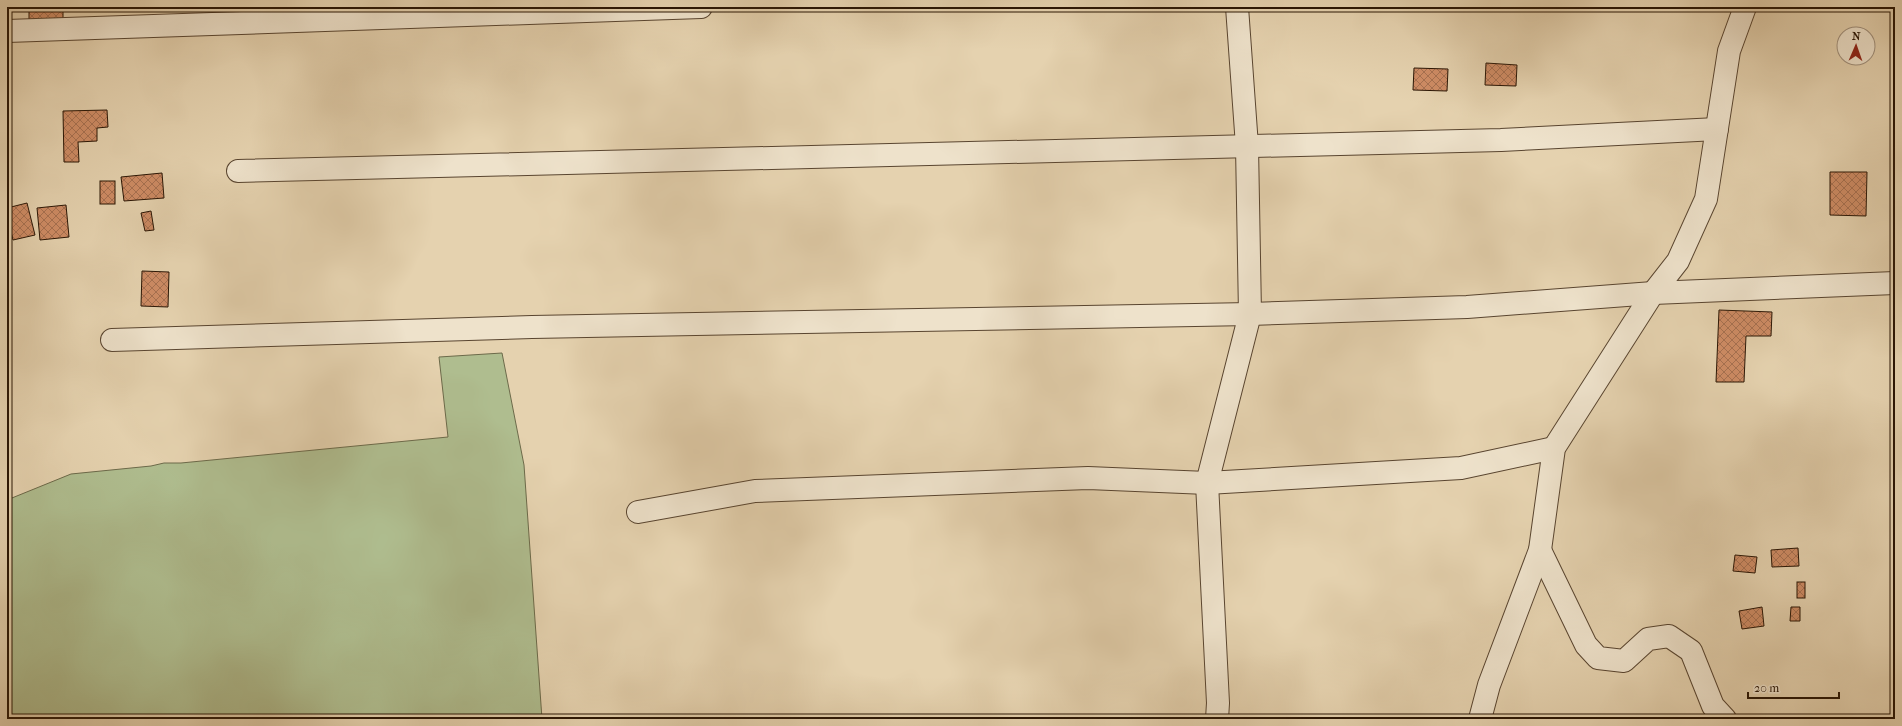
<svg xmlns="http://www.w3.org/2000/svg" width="1902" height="726" font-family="'IM FELL French Canon',serif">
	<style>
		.pitch { fill: #afbd8f; stroke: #6c6a4a }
		.building { fill: url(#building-cross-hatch); stroke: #2a1605 }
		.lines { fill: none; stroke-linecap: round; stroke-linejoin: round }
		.minor-casing { stroke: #594530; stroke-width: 24 }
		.minor { stroke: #eee2cb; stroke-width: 22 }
	</style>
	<defs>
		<pattern id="building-cross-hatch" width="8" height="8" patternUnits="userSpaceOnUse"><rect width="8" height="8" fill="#ce8c65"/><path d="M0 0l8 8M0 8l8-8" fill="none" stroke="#a77151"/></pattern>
	</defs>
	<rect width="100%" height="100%" fill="#e5d2af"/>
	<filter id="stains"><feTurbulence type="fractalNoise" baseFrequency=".005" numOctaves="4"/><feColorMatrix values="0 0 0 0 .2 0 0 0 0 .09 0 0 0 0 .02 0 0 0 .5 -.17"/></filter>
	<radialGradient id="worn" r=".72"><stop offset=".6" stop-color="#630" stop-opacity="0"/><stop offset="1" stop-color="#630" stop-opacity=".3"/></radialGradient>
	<polygon class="pitch" points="502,353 524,465 542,719 7,719 7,500 71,474 151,466 164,463 181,463 448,437 439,357"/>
	<g class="building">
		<polygon points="29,7 63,7 63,22 29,21"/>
		<polygon points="1486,63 1517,65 1516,86 1485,85"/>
		<polygon points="1414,68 1448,69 1447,91 1413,90"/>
		<polygon points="107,110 108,127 97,128 97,141 78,142 79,162 64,162 63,111"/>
		<polygon points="1830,172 1867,172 1866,216 1830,215"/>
		<polygon points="162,173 164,198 124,201 121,177"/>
		<rect x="100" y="181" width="15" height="23"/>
		<polygon points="27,203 35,235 13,240 7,216 7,208"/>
		<polygon points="66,205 69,237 40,240 37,208"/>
		<polygon points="151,211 154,230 145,231 141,213"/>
		<polygon points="142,271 169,272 168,307 141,306"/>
		<polygon points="1719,310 1772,312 1771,336 1746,336 1744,382 1716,382"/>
		<polygon points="1798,548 1799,566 1772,567 1771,550"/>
		<polygon points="1735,555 1757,557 1755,573 1733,571"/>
		<rect x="1797" y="582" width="8" height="16"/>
		<polygon points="1762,607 1764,626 1742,629 1739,611"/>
		<polygon points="1791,607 1800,607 1800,621 1790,621"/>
	</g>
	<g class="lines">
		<defs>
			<g id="minor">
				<polyline points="7,31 701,7"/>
				<polyline points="238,171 1501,140 1717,129"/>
				<polyline points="112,340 532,327 1250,314 1467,307 1653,293 1895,283"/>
				<polyline points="638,512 755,491 1088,478 1207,483 1461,468 1554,448"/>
				<polyline points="1540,550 1586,645 1598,658 1624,661 1648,639 1669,636 1691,651 1713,706 1725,719"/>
				<polyline points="1217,719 1218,703 1207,483 1250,314 1247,146 1237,7"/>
				<polyline points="1480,719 1489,685 1540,550 1554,448 1653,293 1678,261 1706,199 1729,51 1745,7"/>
			</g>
		</defs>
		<use href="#minor" class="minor-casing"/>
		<use href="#minor" class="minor"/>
	</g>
	<rect width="1902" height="726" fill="none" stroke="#e5d2af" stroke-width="24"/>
	<rect x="8" y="8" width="1886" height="710" fill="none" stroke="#2a1605" stroke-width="2"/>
	<rect x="12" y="12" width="1878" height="702" fill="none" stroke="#2a1605"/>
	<g transform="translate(1856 46) rotate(2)"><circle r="19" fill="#eee2cb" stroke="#a0907c"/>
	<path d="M0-3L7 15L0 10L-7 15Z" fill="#8f2418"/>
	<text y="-6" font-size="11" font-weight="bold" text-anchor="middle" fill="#2a1605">N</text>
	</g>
	<path d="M1748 692v6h91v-6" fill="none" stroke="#2a1605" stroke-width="2"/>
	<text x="1754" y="692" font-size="12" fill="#2a1605" stroke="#eee2cb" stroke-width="3" paint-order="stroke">20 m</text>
	<rect width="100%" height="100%" filter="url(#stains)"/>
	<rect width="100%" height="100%" fill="url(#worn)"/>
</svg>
